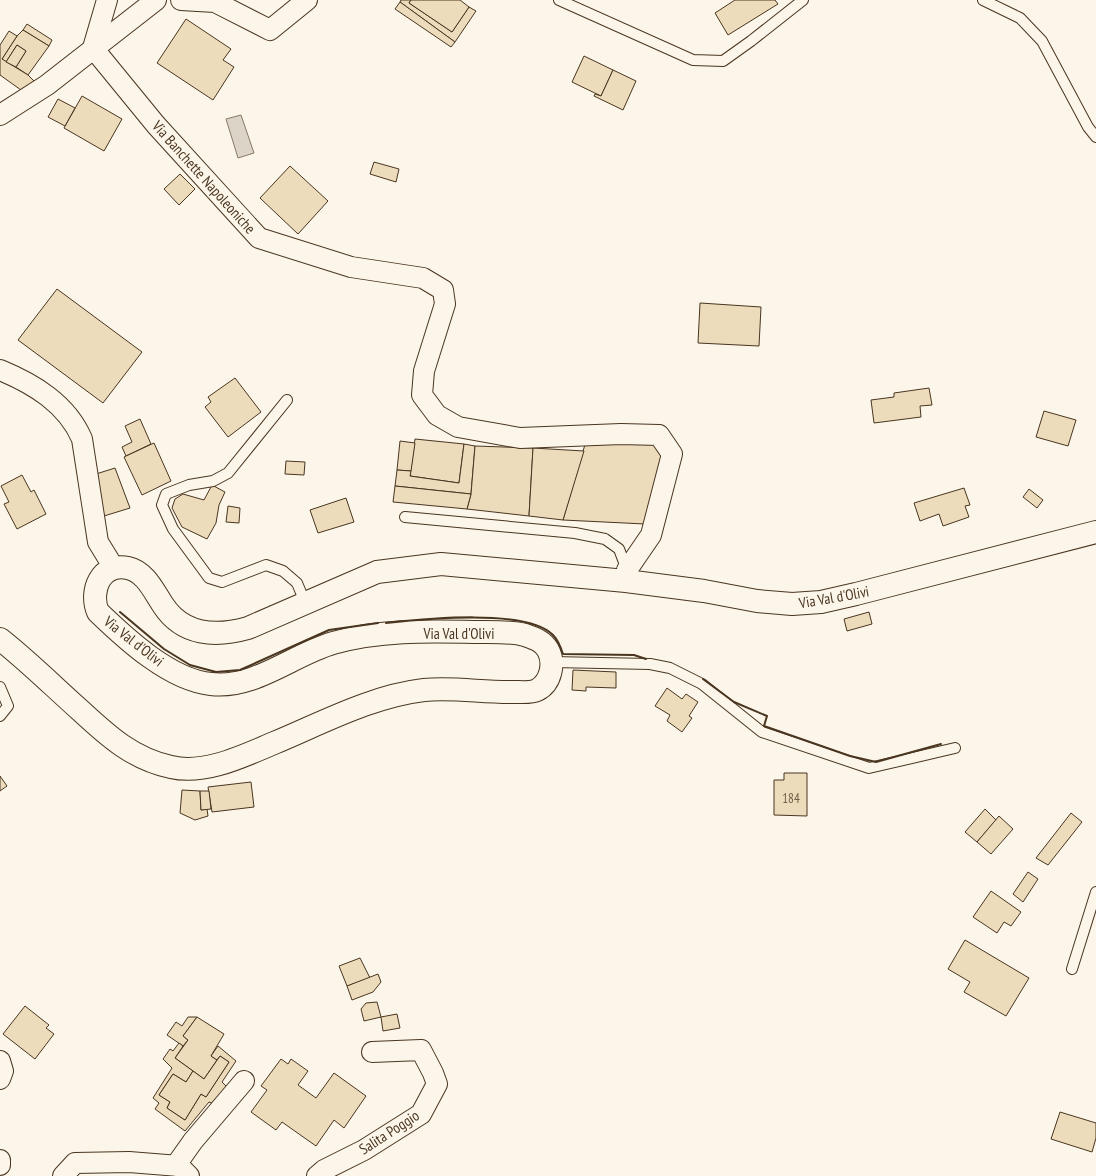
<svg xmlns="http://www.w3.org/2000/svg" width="1096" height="1176" font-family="'PT Sans Narrow',sans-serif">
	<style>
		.water { fill: #dcd4c6; stroke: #887966 }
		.building { fill: #ecdcbc; stroke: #4a3520 }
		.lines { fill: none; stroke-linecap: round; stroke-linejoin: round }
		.lane-casing { stroke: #4a3520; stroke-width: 12 }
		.street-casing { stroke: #4a3520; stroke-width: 22 }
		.secondary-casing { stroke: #4a3520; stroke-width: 24 }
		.lane { stroke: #fbf6e9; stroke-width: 10 }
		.street { stroke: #fbf6e9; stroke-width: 20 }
		.secondary { stroke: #fbf6e9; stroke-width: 22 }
		.wall { stroke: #4a3520; stroke-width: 2 }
		.labels { text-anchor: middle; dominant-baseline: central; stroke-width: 3; stroke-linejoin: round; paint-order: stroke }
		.number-label { font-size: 13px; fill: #725f47 }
		.street-label { font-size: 15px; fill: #4a3520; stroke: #fbf6e9 }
	</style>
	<rect width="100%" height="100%" fill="#fbf6e9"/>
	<polygon class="water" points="241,115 254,153 238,158 226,119"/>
	<g class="building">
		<polygon points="401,0 411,0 409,3 452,32 469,7 476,11 455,42 400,2"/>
		<polygon points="411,0 460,0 469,7 452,32 409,3"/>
		<polygon points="735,0 775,0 778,4 728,35 715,13"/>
		<polygon points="400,2 455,42 451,47 395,9"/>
		<polygon points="186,19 231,49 223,60 234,67 213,100 157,63"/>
		<polygon points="27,24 52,40 49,46 23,30"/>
		<polygon points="23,30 49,46 28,75 16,67 26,51 17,45 6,62 2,59 17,36"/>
		<polygon points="9,31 17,36 2,59 28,75 35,82 21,90 0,75 0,45"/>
		<polygon points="17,45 26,51 16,67 6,62"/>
		<polygon points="584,56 613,70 601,96 572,82"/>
		<polygon points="613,70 636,81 623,110 594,96 595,94 601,96"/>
		<polygon points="82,96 122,119 104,151 64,128"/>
		<polygon points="58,99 75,108 65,126 48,117"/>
		<polygon points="374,162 399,169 396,182 370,174"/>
		<polygon points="290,166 328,201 298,234 260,198"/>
		<polygon points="180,174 195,189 179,205 164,189"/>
		<polygon points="57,289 142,352 103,403 18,340"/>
		<polygon points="700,303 761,307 759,346 698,343"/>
		<polygon points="235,378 261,412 228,437 205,407 211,402 208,397"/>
		<polygon points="929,388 932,405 920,406 921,417 874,423 871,400 894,397 894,393"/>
		<polygon points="1044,411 1076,420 1068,446 1036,437"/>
		<polygon points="140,419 151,444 126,456 122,447 132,442 125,426"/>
		<polygon points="415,439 464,444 459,483 410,476"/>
		<polygon points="400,441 415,443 411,471 397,470"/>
		<polygon points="586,441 652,443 664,455 645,524 563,520"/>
		<polygon points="154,443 171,481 142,495 124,457"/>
		<polygon points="464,444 475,446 471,494 395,486 397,470 411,471 410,476 459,483"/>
		<polygon points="475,446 533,448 529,516 467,509 471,494"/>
		<polygon points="533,448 584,451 563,520 529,516"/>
		<polygon points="286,461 305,462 304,475 285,474"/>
		<polygon points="115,468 130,508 104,516 96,474"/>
		<polygon points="22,475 31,492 34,490 46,514 17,529 4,504 9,502 1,486"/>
		<polygon points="212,485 225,492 219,505 216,523 207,539 182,527 172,508 175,499 183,494 204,500"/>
		<polygon points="395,486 471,494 467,509 393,502"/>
		<polygon points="964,488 970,505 965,506 969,517 943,526 939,514 920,521 914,503"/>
		<polygon points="1029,489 1043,500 1037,508 1023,497"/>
		<polygon points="346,498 354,522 318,533 310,510"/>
		<polygon points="228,506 240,508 239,523 226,522"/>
		<polygon points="869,612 872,624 847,631 844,619"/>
		<polygon points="573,670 616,672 616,688 586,687 586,691 572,690"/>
		<polygon points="667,688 682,699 686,694 698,702 689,716 692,718 682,732 667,721 670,715 655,706"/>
		<polygon points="784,773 807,773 807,816 774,815 774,780 784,780"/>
		<polygon points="0,776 7,786 0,791"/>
		<polygon points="251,782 254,807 212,812 208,787"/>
		<polygon points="182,790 200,791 201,810 207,809 208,816 195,820 180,813"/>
		<polygon points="200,791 209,791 211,809 201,810"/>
		<polygon points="985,809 996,820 977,842 965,832"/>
		<polygon points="1071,813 1082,822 1048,865 1036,858"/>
		<polygon points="999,816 1013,829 991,854 977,842"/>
		<polygon points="1028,872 1038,879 1023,902 1013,894"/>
		<polygon points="991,891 1021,912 1011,926 1004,922 997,933 973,917"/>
		<polygon points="965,940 1029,978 1006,1016 964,992 970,982 948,969"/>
		<polygon points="360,958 370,978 347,986 339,966"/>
		<polygon points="378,974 381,982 373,992 352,1000 347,986"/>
		<polygon points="377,1002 381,1017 364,1021 361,1009 366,1003"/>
		<polygon points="25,1006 49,1025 46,1028 54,1034 35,1059 3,1034"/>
		<polygon points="397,1014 400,1028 383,1031 381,1017"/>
		<polygon points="188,1017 197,1017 183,1036 188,1040 183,1046 167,1035 176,1022 182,1026"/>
		<polygon points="197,1017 224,1034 211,1056 217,1060 204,1079 175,1058 188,1040 183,1036"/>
		<polygon points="179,1043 183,1046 175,1058 193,1071 186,1082 173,1074 159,1095 170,1102 167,1108 185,1120 201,1094 206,1097 229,1062 220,1056 217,1060 211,1056 218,1046 236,1061 222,1082 227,1087 214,1104 209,1102 185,1131 155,1109 159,1103 153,1098 172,1068 163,1059 170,1049 173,1051"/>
		<polygon points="220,1056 229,1062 206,1097 201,1094 185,1120 167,1108 170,1102 159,1095 173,1074 186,1082 193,1071 204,1079"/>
		<polygon points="281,1059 288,1064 291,1059 308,1071 298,1085 316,1098 334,1073 366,1096 344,1128 334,1120 316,1146 282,1122 276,1130 251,1112 267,1090 261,1086"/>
		<polygon points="1060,1112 1096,1123 1096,1138 1092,1152 1051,1139"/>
	</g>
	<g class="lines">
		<defs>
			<g id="lane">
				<polyline points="559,0 693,60 723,61 751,41 803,0"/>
				<polyline points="983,0 1020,18 1042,41 1088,127 1096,137"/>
				<polyline points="287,400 228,473 213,481 189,485 166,494 162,505 173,529 209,578 222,582 266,565 283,571 297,583 305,602"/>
				<polyline points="405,517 575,533 605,539 619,549 627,570"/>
				<polyline points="552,662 650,664 670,668 702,684 762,732 869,768 955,748"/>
				<polyline points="0,687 8,706 0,716"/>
				<polyline points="1072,969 1096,892"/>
			</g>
			<g id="street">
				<polyline points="181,0 215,2 270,30 307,0"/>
				<polyline points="93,48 156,125 259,238 351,267 423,278 443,290 445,304 424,371 422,395 437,415 458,427 520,438 621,434 659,435 672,454 651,535 627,570 626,581"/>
				<polyline points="93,48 107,0"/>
				<polyline points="0,115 47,85 156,0"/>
				<path d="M0 370C34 384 67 404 82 439L98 542 114 568"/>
				<polyline points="0,1061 3,1071 0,1079"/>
				<polyline points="0,1160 0,1165"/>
				<polyline points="176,1165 193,1141 244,1081"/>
				<polyline points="63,1176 75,1163 129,1162 179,1166 189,1176"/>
				<polyline points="317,1176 324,1170 364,1150 421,1114 437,1084 433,1073 421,1050 372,1052"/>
			</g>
			<path id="secondary" d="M0 639C28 661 54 687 81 711 108 736 133 759 171 767 205 775 243 756 274 743 322 723 372 696 424 690 454 687 485 693 515 692 522 692 531 693 537 690 551 683 555 663 548 650 543 641 534 638 525 635 509 631 490 632 474 632 427 631 378 630 333 643 292 655 255 689 211 684 170 680 126 639 98 612 89 591 101 562 128 568 146 572 154 592 163 605 183 636 216 637 248 628L377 572 441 564 626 581 704 591 757 601 792 604 821 602 856 594 1096 532"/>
		</defs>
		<use href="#lane" class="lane-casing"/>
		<use href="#street" class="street-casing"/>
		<use href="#secondary" class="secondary-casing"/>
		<use href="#lane" class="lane"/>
		<use href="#street" class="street"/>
		<use href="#secondary" class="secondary"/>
		<g class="wall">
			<polyline points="120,612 164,649 190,665 216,672 240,670 329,630 378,623"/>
			<path d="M386 623C423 619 527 608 553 635 558 640 561 648 563 654L634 655 646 659"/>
			<polyline points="703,679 734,702 767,716 764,726 850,756 876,762 941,744"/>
		</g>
	</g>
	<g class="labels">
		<g class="number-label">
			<text x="791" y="798">184</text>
		</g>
		<g class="street-label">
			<text transform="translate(204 177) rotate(48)">Via Banchette Napoleoniche</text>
			<text transform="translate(834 597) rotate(-10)">Via Val d'Olivi</text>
			<text x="459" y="633">Via Val d'Olivi</text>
			<text transform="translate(134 641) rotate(38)">Via Val d'Olivi</text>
			<text transform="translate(389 1132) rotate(-33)">Salita Poggio</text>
		</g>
	</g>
</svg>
